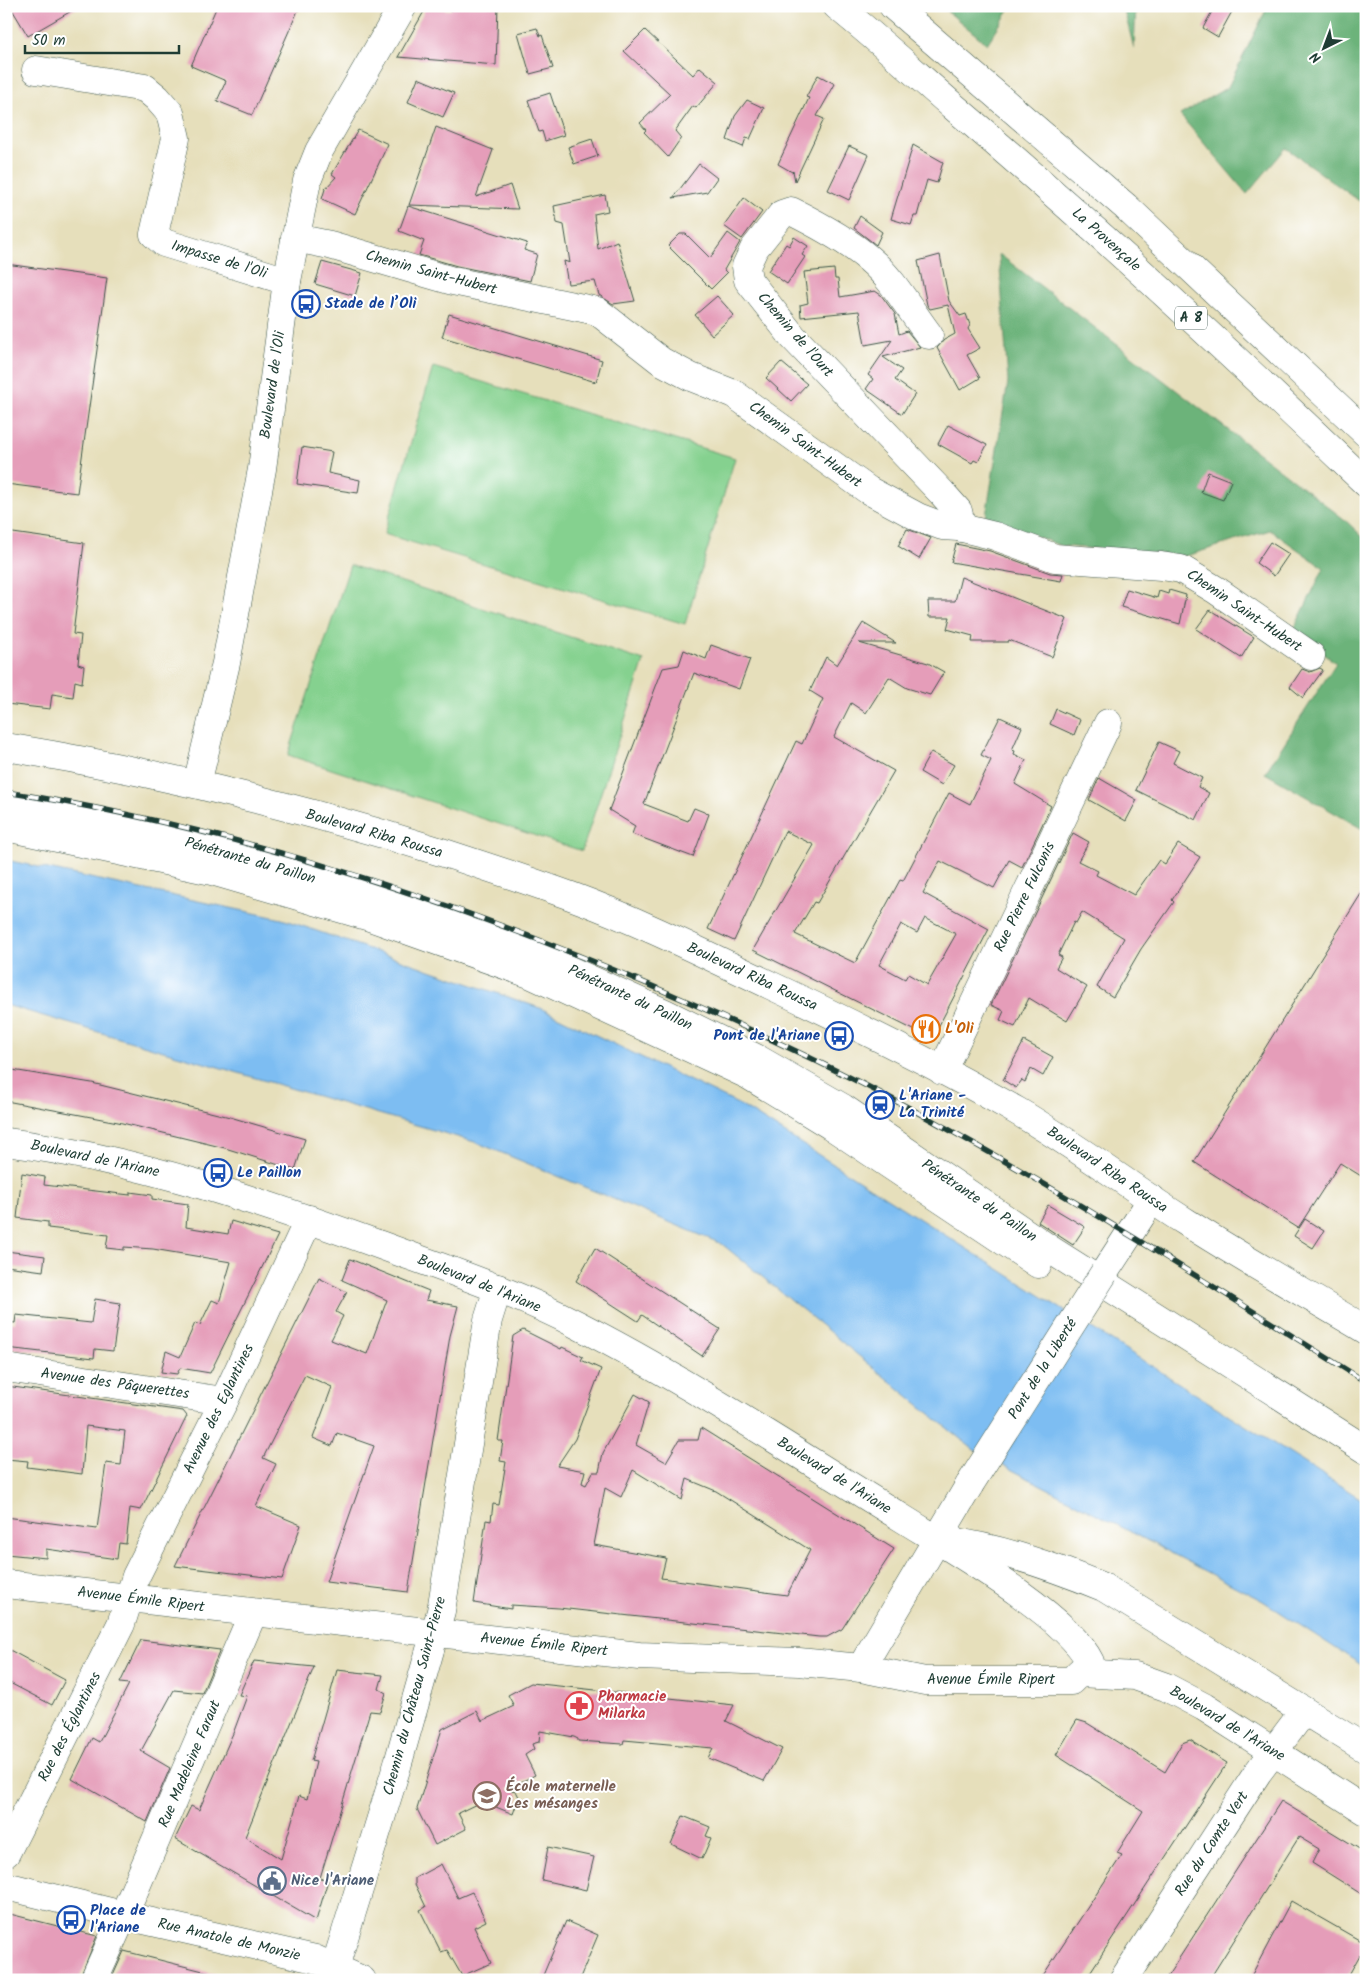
<svg xmlns="http://www.w3.org/2000/svg" width="1372" height="1986" font-family="Kalam,sans-serif">
	<style>
		.green { fill: #85d18f; stroke: #528762 }
		.forest { fill: #6cb37a; stroke: #467857 }
		.water { fill: #7dbdf2; stroke: #4e7d93 }
		.building { fill: #e59db9; fill-rule: evenodd }
		.lines { fill: none; stroke-linecap: round; stroke-linejoin: round }
		.minor-casing { stroke: #3d5548; stroke-width: 29 }
		.major-casing { stroke: #3d5548; stroke-width: 29 }
		.highway-casing { stroke: #3d5548; stroke-width: 29 }
		.minor { stroke: #fff; stroke-width: 28 }
		.major { stroke: #fff; stroke-width: 28 }
		.highway { stroke: #fff; stroke-width: 28 }
		.rail-casing { stroke: #1f3d34; stroke-width: 5.5 }
		.rail { stroke: #fff; stroke-width: 4; stroke-dasharray: 11; stroke-linecap: butt }
		.minor-bridge-casing { stroke: #3d5548; stroke-width: 29; stroke-linecap: butt }
		.minor-bridge { stroke: #fff; stroke-width: 28 }
		.labels { text-anchor: middle; dominant-baseline: central; stroke-width: 4; stroke-linejoin: round; paint-order: stroke }
		.shield { fill: #fff; stroke: #627771; stroke-width: 1 }
		.shield-label { font-size: 14px; font-weight: bold; fill: #1f3d34 }
		.street-label { font-size: 15px; fill: #1f3d34; stroke: #fff }
		.transit-label { font-size: 15px; font-weight: bold; fill: #164399; stroke: #fff; text-anchor: start }
		.food-label { font-size: 15px; font-weight: bold; fill: #c56008; stroke: #fff; text-anchor: start }
		.health-label { font-size: 15px; font-weight: bold; fill: #be3a42; stroke: #fff; text-anchor: start }
		.education-label { font-size: 15px; font-weight: bold; fill: #785e54; stroke: #fff; text-anchor: start }
		.service-label { font-size: 15px; font-weight: bold; fill: #4e5e75; stroke: #fff; text-anchor: start }
	</style>
	<rect width="100%" height="100%" fill="#fff"/>
	<filter id="ink" filterUnits="userSpaceOnUse"><feTurbulence type="fractalNoise" baseFrequency=".02" numOctaves="2"/><feDisplacementMap in="SourceGraphic" scale="10" xChannelSelector="R" yChannelSelector="G"/><feConvolveMatrix kernelMatrix="1 2 1 2 8 2 1 2 1" color-interpolation-filters="sRGB"/></filter>
	<filter id="wash" filterUnits="userSpaceOnUse"><feTurbulence type="fractalNoise" baseFrequency=".0096" numOctaves="4" result="noise"/><feDisplacementMap in="SourceGraphic" scale="20" xChannelSelector="R" yChannelSelector="G"/><feGaussianBlur stdDeviation="1.12" result="paint"/><feColorMatrix in="noise" values="0 0 0 0 0 0 0 0 0 0 0 0 0 0 0 0 0 1.4 0 .05"/><feComposite in="paint" operator="in"/></filter>
	<g filter="url(#wash)">
		<rect width="100%" height="100%" fill="#e6dfbb"/>
		<g class="green">
			<polygon points="433,367 735,458 685,624 384,534"/>
			<polygon points="350,565 644,661 582,851 288,755"/>
		</g>
		<g class="forest">
			<polygon points="941,6 1012,6 987,44"/>
			<polygon points="1123,6 1136,6 1134,48"/>
			<polygon points="1268,6 1366,6 1366,212 1362,203 1286,148 1247,194 1180,115 1228,87"/>
			<polygon points="999,254 1344,519 1366,540 1366,831 1265,773 1336,663 1293,631 1324,568 1270,530 1186,556 1061,546 986,516 1008,382"/>
		</g>
		<polygon class="water" points="6,860 282,919 540,1008 740,1105 1366,1502 1366,1668 1263,1601 974,1450 722,1244 478,1143 6,1005"/>
		<g id="blocks">
			<g class="building">
				<polygon points="10,6 80,6 28,36"/>
				<polygon points="217,6 300,6 252,115 217,101 226,81 191,66"/>
				<polygon points="451,6 498,6 496,65 398,57 426,8 451,10"/>
				<polygon points="1215,6 1235,6 1218,37 1203,28"/>
				<polygon points="537,28 540,36 542,35 553,68 530,74 518,33"/>
				<polygon points="645,30 693,75 700,67 718,82 696,108 693,106 675,131 681,138 668,157 644,132 646,130 640,123 670,94 624,51"/>
				<polygon points="818,75 835,84 817,116 824,119 795,181 793,171 792,172 778,164 809,98 806,97"/>
				<polygon points="418,78 454,93 443,117 408,102"/>
				<polygon points="550,93 564,135 545,141 542,131 539,132 528,100"/>
				<polygon points="747,100 764,108 750,139 746,138 743,147 727,140 735,116"/>
				<polygon points="436,127 493,150 476,197 510,185 518,209 409,205"/>
				<polygon points="358,130 388,144 355,214 322,199 325,189 336,177 332,174"/>
				<polygon points="592,139 598,156 574,164 568,147"/>
				<polygon points="913,145 943,162 937,183 927,180 917,216 914,216 911,225 891,219"/>
				<polygon points="849,146 869,155 849,200 828,190"/>
				<polygon points="699,164 717,178 707,192 673,198"/>
				<polygon points="605,195 608,211 594,214 598,249 617,241 635,301 613,304 599,295 595,281 568,284 564,261 570,263 564,225 557,223 554,206"/>
				<polygon points="744,198 762,212 742,239 724,226"/>
				<polygon points="408,206 527,243 524,250 537,254 530,281 457,266 419,255 424,241 399,231"/>
				<polygon points="860,216 882,232 876,245 854,228"/>
				<polygon points="728,233 740,242 724,270 727,273 711,289 668,246 680,234 686,234 710,258"/>
				<polygon points="794,237 808,246 802,255 805,257 787,284 768,271 786,244 789,246"/>
				<polygon points="940,255 949,301 960,316 966,314 970,325 968,329 980,348 967,355 980,378 960,390 937,348 944,340 955,334 948,305 930,309 927,305 918,261"/>
				<polygon points="322,262 362,273 355,296 315,284"/>
				<polygon points="6,264 107,278 77,493 6,484"/>
				<polygon points="834,269 835,279 838,279 840,297 875,291 881,295 895,314 899,334 907,331 920,347 883,357 902,370 895,380 915,394 902,414 866,389 873,379 868,375 892,340 865,345 859,311 801,317 800,305 808,303 804,272"/>
				<polygon points="717,296 734,315 712,335 695,315"/>
				<polygon points="449,314 602,360 596,382 442,337"/>
				<polygon points="781,362 807,384 791,401 766,378"/>
				<polygon points="948,425 987,445 978,462 974,460 972,463 938,444"/>
				<polygon points="302,447 332,452 328,473 360,480 358,493 297,484"/>
				<polygon points="1208,472 1231,481 1223,500 1201,492"/>
				<polygon points="907,529 931,538 919,559 898,546"/>
				<polygon points="6,532 84,543 73,634 81,635 78,664 84,666 82,683 75,681 73,697 52,694 50,709 6,704"/>
				<polygon points="1270,542 1289,554 1274,576 1256,563"/>
				<polygon points="956,544 990,551 1050,573 1063,574 1061,581 951,562"/>
				<polygon points="961,577 1067,619 1052,657 1009,640 1008,642 972,642 973,636 947,629 950,617 929,617 928,601 955,601"/>
				<polygon points="1127,589 1157,598 1159,591 1168,594 1169,590 1186,595 1180,624 1121,607"/>
				<polygon points="1210,610 1254,637 1241,658 1196,629"/>
				<path d="M863 623 896 643H859L928 663 944 672 930 695 907 688 889 677 866 713 851 703 834 737 894 771 817 903 814 902 795 934 855 963 900 880 903 881 949 793 970 804 991 760 981 755 1000 717 1022 727 1012 750 1015 751 1014 754 1026 760 1015 784 1051 806 1022 867 1009 860 994 888 940 861 923 893 989 929 932 1039 753 950 814 845 785 831 734 941 708 929 796 741 802 744 823 699 810 691 826 657 837 665ZM925 918 956 934 927 985 908 974 905 979 879 965 901 924 917 933Z"/>
				<polygon points="711,645 750,659 739,689 694,673 644,804 688,821 694,808 709,814 693,857 632,834 635,826 609,810 663,668 679,665 684,650 706,659"/>
				<polygon points="1320,668 1323,670 1303,698 1290,687 1302,669 1310,672"/>
				<polygon points="1056,709 1080,720 1074,735 1050,724"/>
				<polygon points="1159,742 1179,751 1173,763 1202,778 1198,787 1209,793 1196,820 1136,790"/>
				<polygon points="931,752 954,765 942,785 920,772"/>
				<polygon points="1099,778 1137,800 1126,821 1089,800"/>
				<polygon points="1073,833 1089,842 1078,861 1098,871 1096,875 1134,895 1159,860 1165,864 1178,844 1200,857 1172,900 1174,902 1141,949 1113,997 1097,987 1124,938 1082,912 1076,923 1074,922 1058,955 1062,957 1056,968 1087,987 1067,1021 1029,998 1015,1027 1000,1020 1004,1011 991,1005"/>
				<polygon points="1366,886 1366,1179 1340,1163 1298,1228 1194,1162"/>
				<polygon points="1024,1041 1053,1057 1043,1076 1031,1069 1025,1082 1022,1080 1016,1088 1003,1080"/>
				<polygon points="6,1069 92,1083 230,1117 305,1139 295,1170 225,1148 118,1122 6,1101"/>
				<polygon points="22,1173 45,1177 44,1185 130,1195 130,1192 152,1195 152,1199 188,1204 186,1227 228,1234 231,1221 278,1235 210,1373 180,1368 177,1374 161,1372 166,1351 180,1357 195,1323 200,1325 212,1300 219,1303 231,1262 153,1249 124,1247 124,1250 106,1248 108,1235 48,1228 48,1222 17,1218"/>
				<polygon points="1048,1205 1085,1227 1073,1245 1038,1222"/>
				<polygon points="1305,1219 1324,1231 1313,1248 1294,1236"/>
				<polygon points="595,1248 720,1329 702,1356 642,1315 638,1321 576,1281"/>
				<polygon points="6,1251 45,1256 43,1271 6,1266"/>
				<polygon points="350,1259 429,1291 426,1300 458,1306 450,1336 408,1592 326,1582 374,1446 337,1433 332,1446 313,1438 332,1387 305,1375 263,1458 276,1464 256,1506 301,1525 282,1579 175,1566 319,1278 347,1292 336,1312 343,1316 331,1340 367,1354 387,1300 342,1280"/>
				<polygon points="95,1299 120,1303 113,1351 95,1349 94,1358 6,1348 6,1322 15,1323 16,1315 91,1323"/>
				<path d="M523 1330 561 1349 562 1347 583 1357 581 1360 601 1369 575 1439 557 1466 585 1471 582 1483 586 1485 593 1472H599L603 1453 635 1394 649 1402 636 1445 666 1462 679 1440H698L701 1428 894 1549 842 1629 827 1637H819L559 1608 511 1605V1609L474 1603 486 1520 491 1521 493 1504 499 1505 506 1462 500 1461 503 1441H498L513 1336ZM633 1470 682 1500 687 1479 716 1491 810 1550 787 1595 661 1578 666 1558 594 1545 605 1488 621 1497Z"/>
				<polygon points="6,1386 183,1411 187,1416 141,1510 130,1508 126,1544 119,1543 117,1559 46,1549 46,1558 6,1554 6,1517 97,1529 106,1463 121,1465 125,1431 86,1426 82,1474 27,1467 28,1461 6,1459"/>
				<polygon points="141,1640 220,1650 202,1693 174,1690 141,1751 170,1768 147,1822 72,1779 92,1738 99,1742 129,1684 120,1683"/>
				<polygon points="6,1648 65,1680 52,1705 6,1681"/>
				<polygon points="254,1661 314,1667 245,1837 281,1859 299,1796 307,1799 316,1762 311,1761 337,1670 383,1675 379,1689 386,1693 380,1712 370,1711 320,1878 328,1880 316,1921 175,1839 191,1806 199,1810 234,1731 247,1696 239,1695"/>
				<polygon points="531,1683 734,1705 726,1721 782,1749 764,1781 708,1758 713,1748 624,1740 623,1744 578,1741 578,1739 574,1737 540,1731 539,1742 532,1744 534,1749 525,1755 535,1775 507,1789 516,1791 519,1797 513,1814 496,1807 491,1797 458,1813 466,1829 435,1845 417,1809 442,1729 477,1711 482,1721 514,1706 508,1695"/>
				<polygon points="1077,1720 1087,1723 1165,1772 1182,1743 1190,1740 1227,1763 1085,1980 1040,1980 1122,1855 1117,1853 1143,1811 1056,1755"/>
				<polygon points="1281,1801 1366,1853 1366,1897 1312,1863 1319,1849 1299,1837 1209,1980 1165,1980"/>
				<polygon points="683,1816 710,1827 706,1836 711,1838 702,1859 671,1844"/>
				<polygon points="548,1847 594,1857 586,1890 542,1880"/>
				<polygon points="441,1864 458,1898 472,1892 486,1921 474,1927 491,1963 462,1976 447,1950 441,1952 420,1910 426,1907 415,1884 415,1878"/>
				<polygon points="1291,1901 1366,1944 1346,1980 1249,1980"/>
				<polygon points="6,1913 97,1936 79,1980 6,1980"/>
				<polygon points="566,1921 598,1935 579,1980 541,1980"/>
				<polygon points="124,1951 215,1974 215,1980 111,1980"/>
			</g>
		</g>
	</g>
	<g filter="url(#ink)">
		<use href="#blocks" fill-opacity="0" stroke="#3d5548" stroke-width="1"/>
		<g class="lines">
			<defs>
				<g id="minor">
					<polyline points="36,70 145,88 157,98 170,113 176,138 154,234 164,243 287,281"/>
					<polyline points="295,238 330,245 453,281 597,311 661,361 691,377 734,394 868,490 918,517 942,526 958,527 995,536 1055,558 1161,566 1181,569 1216,590 1311,656"/>
					<path d="M929 335C910 310 893 279 869 259 847 240 817 224 791 211L782 214 754 249 746 266 748 280 793 337 942 493 958 511 962 528"/>
					<path d="M6 747C198 778 388 830 571 896 639 921 705 954 770 985 853 1024 937 1065 1017 1111 1075 1145 1129 1186 1186 1222 1245 1260 1306 1294 1366 1330"/>
					<polyline points="197,784 226,663 262,469 287,281 307,181 319,151 403,6"/>
					<polyline points="942,1071 1108,723"/>
					<path d="M6 1142C137 1159 259 1201 383 1246 448 1270 514 1292 576 1324 689 1382 794 1452 902 1518 948 1547 1068 1615 1090 1662L1071 1681H925L861 1668 799 1662 639 1656 6 1584"/>
					<polyline points="1104,1273 1152,1199"/>
					<polyline points="6,1368 224,1401"/>
					<path d="M948 1541C1001 1548 1054 1567 1103 1587L1366 1749"/>
					<polyline points="861,1668 970,1484"/>
					<polyline points="1079,1673 1135,1676 1166,1687 1204,1707 1366,1811"/>
					<polyline points="6,1853 121,1624 136,1576 224,1401 309,1219"/>
					<polyline points="6,1886 139,1919 315,1959 362,1980"/>
					<polyline points="94,1980 132,1896 253,1613"/>
					<polyline points="331,1980 398,1763 441,1611 488,1320 498,1288"/>
					<polyline points="1123,1980 1258,1772 1304,1711"/>
				</g>
				<g id="major">
					<polyline points="6,807 106,824 217,850 376,898 536,955 665,1013 756,1058 843,1108 1051,1250 1366,1450"/>
					<polyline points="6,827 212,871 370,917 530,974 748,1075 830,1125 1038,1264"/>
				</g>
				<g id="highway">
					<path d="M837 6C877 38 915 73 954 107 1096 228 1232 354 1366 483"/>
					<polyline points="893,6 1126,207 1366,433"/>
				</g>
			</defs>
			<use href="#minor" class="minor-casing"/>
			<use href="#major" class="major-casing"/>
			<use href="#highway" class="highway-casing"/>
			<use href="#minor" class="minor"/>
			<use href="#major" class="major"/>
			<use href="#highway" class="highway"/>
			<defs>
				<path id="rail" d="M6 792C226 826 440 896 645 983 750 1028 855 1077 955 1133 1095 1211 1230 1297 1366 1382"/>
			</defs>
			<use href="#rail" class="rail-casing"/>
			<use href="#rail" class="rail"/>
			<defs>
				<polyline id="minor-bridge" points="970,1484 1104,1273"/>
			</defs>
			<use href="#minor-bridge" class="minor-bridge-casing"/>
			<use href="#minor-bridge" class="minor-bridge"/>
		</g>
	</g>
	<defs>
		<symbol id="bus-ring" viewBox="-11 -11 22 22"><circle r="9.5" fill="#fff" stroke="#1a4fb4" stroke-width="1.5"/><path d="M-5-6H5V4H4V6H2V4H-2V6H-4V4H-5ZM-3.5-4V0h7V-4ZM-3.5 1.2v1.5H-2V1.2ZM2 1.2v1.5H3.5V1.2Z" fill="#1a4fb4"/></symbol>
		<symbol id="restaurant-ring" viewBox="-11 -11 22 22"><circle r="9.5" fill="#fff" stroke="#e8710a" stroke-width="1.5"/><path d="M-5-6h1v4h1v-4h1v4h1v-4h1v5L-1.5 .5V6h-2V.5L-5-1ZM5-6V6H3V1.5H1.5Q1.5-4 5-6Z" fill="#e8710a"/></symbol>
		<symbol id="station-ring" viewBox="-11 -11 22 22"><circle r="9.5" fill="#fff" stroke="#1a4fb4" stroke-width="1.5"/><path d="M-3-6H3Q5-6 5-4V2Q5 4 3 4L4.5 6H3L1.5 4h-3L-3 6H-4.5L-3 4Q-5 4-5 2V-4Q-5-6-3-6ZM-3.5-4v3h7v-3ZM-3.5 1v1.5H-2V1ZM2 1v1.5H3.5V1Z" fill="#1a4fb4"/></symbol>
		<symbol id="pharmacy-ring" viewBox="-11 -11 22 22"><circle r="9.5" fill="#fff" stroke="#e0444e" stroke-width="1.5"/><path d="M-2-6h4v4h4v4h-4v4h-4v-4h-4v-4h4Z" fill="#e0444e"/></symbol>
		<symbol id="school-ring" viewBox="-11 -11 22 22"><circle r="9.5" fill="#fff" stroke="#8d6e63" stroke-width="1.5"/><path d="M0-5L7-2L0 1L-7-2ZM-4 1L0 2.5L4 1V4Q0 6-4 4Z" fill="#8d6e63"/></symbol>
		<symbol id="civic-ring" viewBox="-11 -11 22 22"><circle r="9.5" fill="#fff" stroke="#5c6f8a" stroke-width="1.5"/><path d="M-.6-6.5H3V-4.5H.6V-3L4-1V1h2V6H-6V1h2V-1L-.6-3ZM-1.2 2.5V6h2.4V2.5Z" fill="#5c6f8a"/></symbol>
	</defs>
	<g fill-rule="evenodd">
		<use href="#bus-ring" x="290" y="288" width="32" height="32"/>
		<use href="#restaurant-ring" x="910" y="1013" width="32" height="32"/>
		<use href="#bus-ring" x="823" y="1020" width="32" height="32"/>
		<use href="#station-ring" x="864" y="1089" width="32" height="32"/>
		<use href="#bus-ring" x="202" y="1157" width="32" height="32"/>
		<use href="#pharmacy-ring" x="563" y="1690" width="32" height="32"/>
		<use href="#school-ring" x="471" y="1780" width="32" height="32"/>
		<use href="#civic-ring" x="256" y="1865" width="32" height="32"/>
		<use href="#bus-ring" x="55" y="1904" width="32" height="32"/>
	</g>
	<g class="labels">
		<rect class="shield" x="1175" y="306.5" width="32" height="23" rx="4"/>
		<g class="shield-label">
			<text x="1191" y="318">A 8</text>
		</g>
		<g class="street-label">
			<text transform="translate(1106 240) rotate(42)">La Provençale</text>
			<text transform="translate(219 260) rotate(17)">Impasse de l'Oli</text>
			<text transform="translate(431 273) rotate(15)">Chemin Saint-Hubert</text>
			<text transform="translate(795 335) rotate(49)">Chemin de l'Ourt</text>
			<text transform="translate(273 385) rotate(-82)">Boulevard de l'Oli</text>
			<text transform="translate(805 445) rotate(36)">Chemin Saint-Hubert</text>
			<text transform="translate(1244 611) rotate(34)">Chemin Saint-Hubert</text>
			<text transform="translate(374 834) rotate(16)">Boulevard Riba Roussa</text>
			<text transform="translate(250 861) rotate(16)">Pénétrante du Paillon</text>
			<text transform="translate(1025 897) rotate(-64)">Rue Pierre Fulconis</text>
			<text transform="translate(752 977) rotate(25)">Boulevard Riba Roussa</text>
			<text transform="translate(630 998) rotate(25)">Pénétrante du Paillon</text>
			<text transform="translate(95 1159) rotate(12)">Boulevard de l'Ariane</text>
			<text transform="translate(1107 1170) rotate(34)">Boulevard Riba Roussa</text>
			<text transform="translate(979 1201) rotate(34)">Pénétrante du Paillon</text>
			<text transform="translate(479 1284) rotate(22)">Boulevard de l'Ariane</text>
			<text transform="translate(1043 1369) rotate(-58)">Pont de la Liberté</text>
			<text transform="translate(115 1384) rotate(8)">Avenue des Pâquerettes</text>
			<text transform="translate(219 1409) rotate(-64)">Avenue des Eglantines</text>
			<text transform="translate(834 1476) rotate(32)">Boulevard de l'Ariane</text>
			<text transform="translate(141 1600) rotate(7)">Avenue Émile Ripert</text>
			<text transform="translate(544 1645) rotate(6)">Avenue Émile Ripert</text>
			<text x="991" y="1680">Avenue Émile Ripert</text>
			<text transform="translate(415 1696) rotate(-75)">Chemin du Château Saint-Pierre</text>
			<text transform="translate(1227 1724) rotate(31)">Boulevard de l'Ariane</text>
			<text transform="translate(70 1727) rotate(-63)">Rue des Églantines</text>
			<text transform="translate(190 1764) rotate(-67)">Rue Madeleine Faraut</text>
			<text transform="translate(1212 1844) rotate(-57)">Rue du Comte Vert</text>
			<text transform="translate(229 1940) rotate(13)">Rue Anatole de Monzie</text>
		</g>
		<g class="transit-label">
			<text x="325" y="304">Stade de l’Oli</text>
			<text x="820" y="1036" text-anchor="end">Pont de l'Ariane</text>
			<text x="899" y="1096">L'Ariane -<tspan x="899" dy="17">La Trinité</tspan></text>
			<text x="237" y="1173">Le Paillon</text>
			<text x="90" y="1911">Place de<tspan x="90" dy="17">l'Ariane</tspan></text>
		</g>
		<g class="food-label">
			<text x="945" y="1029">L'Oli</text>
		</g>
		<g class="health-label">
			<text x="598" y="1697">Pharmacie<tspan x="598" dy="17">Milarka</tspan></text>
		</g>
		<g class="education-label">
			<text x="506" y="1787">École maternelle<tspan x="506" dy="17">Les mésanges</tspan></text>
		</g>
		<g class="service-label">
			<text x="291" y="1881">Nice l'Ariane</text>
		</g>
	</g>
	<rect width="1372" height="1986" fill="none" stroke="#fff" stroke-width="25"/>
	<g transform="translate(1324 48) rotate(222)" stroke="#ffffff" stroke-width="4" paint-order="stroke">
	<path d="M0-4L9 19L0 12L-9 19Z" fill="#1f3d34"/>
	<text y="-8" font-size="14" font-weight="bold" text-anchor="middle" fill="#1f3d34">N</text>
	</g>
	<path d="M25 45v8h154v-8" fill="none" stroke="#1f3d34" stroke-width="2.5"/>
	<text x="32" y="45" font-size="15" fill="#1f3d34" stroke="#ffffff" stroke-width="4" paint-order="stroke">50 m</text>
</svg>
